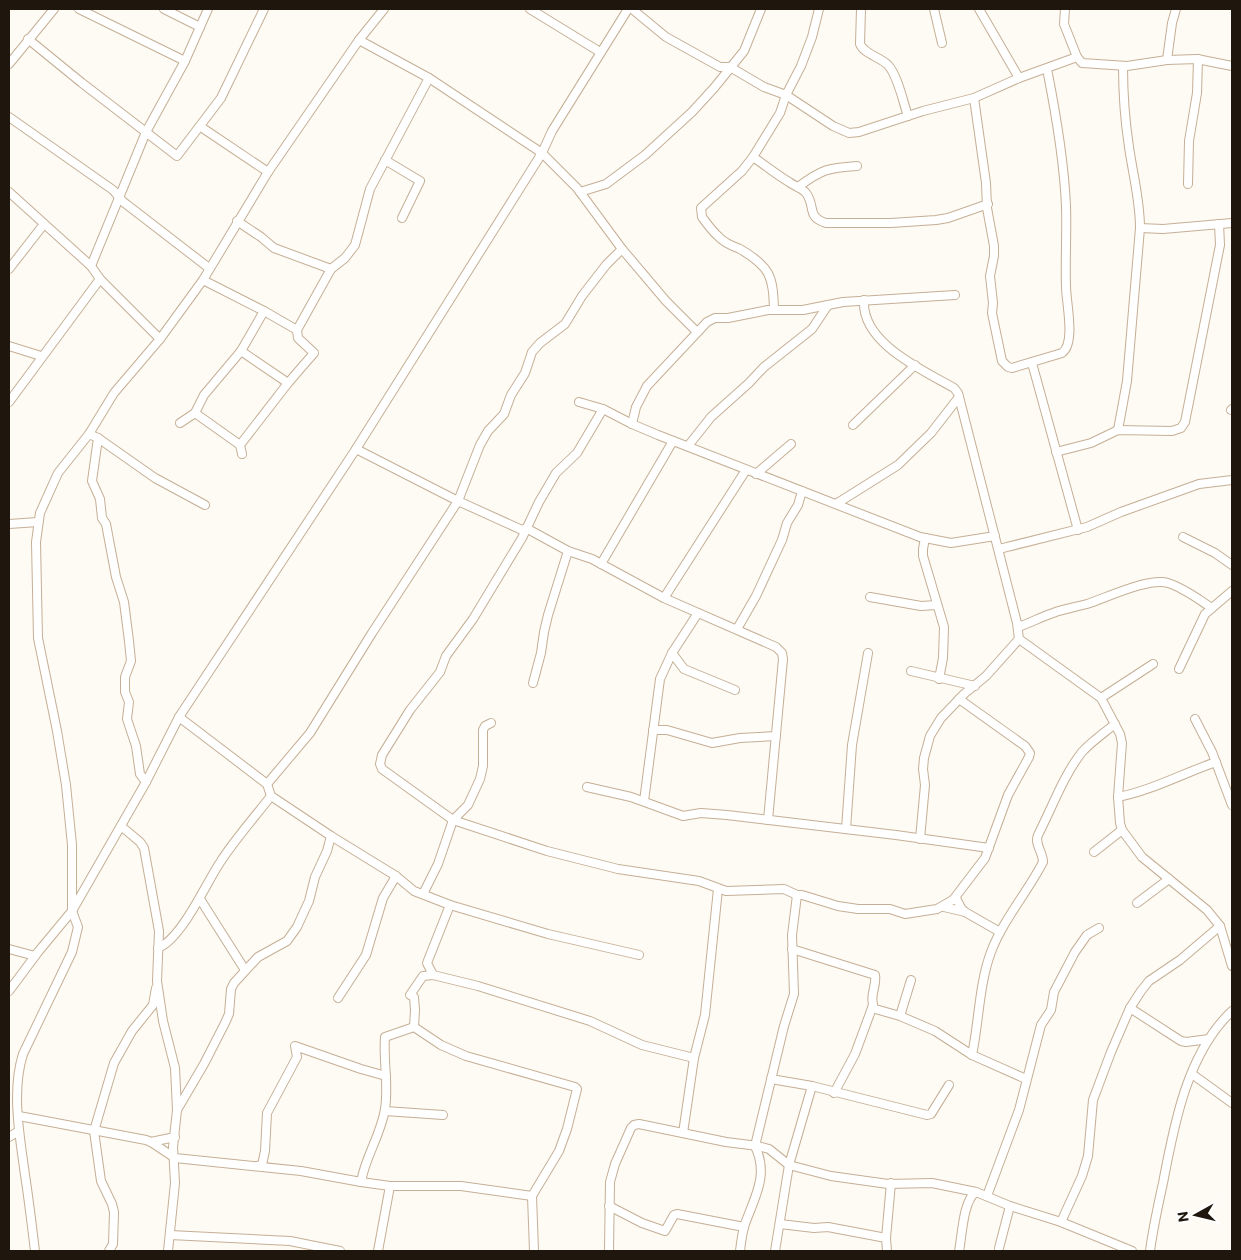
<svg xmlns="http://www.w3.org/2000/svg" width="1241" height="1260" font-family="Commissioner,sans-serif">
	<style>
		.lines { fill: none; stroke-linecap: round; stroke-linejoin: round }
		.minor-casing { stroke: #c5af95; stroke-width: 10 }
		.minor { stroke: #fff; stroke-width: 8 }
	</style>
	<rect width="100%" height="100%" fill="#fefaf4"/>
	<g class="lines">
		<defs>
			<g id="minor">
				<polyline points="79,9 185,61"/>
				<polyline points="164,9 200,27"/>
				<polyline points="530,9 600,52"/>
				<polyline points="632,9 666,37 720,67 730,67 764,87 786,95 833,126 849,133 859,132 923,111 974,98 1019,78 1077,57 1082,63 1127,66 1167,60 1197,59 1232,66"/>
				<path d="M861 9 860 44C864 54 880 57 888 65 898 76 903 102 908 116"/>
				<polyline points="934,9 942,43"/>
				<polyline points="979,9 1019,78"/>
				<polyline points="1065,9 1064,24 1077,57"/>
				<polyline points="28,39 82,83 177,156 221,98 264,9"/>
				<polyline points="359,40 429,78 542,153 540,155"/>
				<polyline points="1167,60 1172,23 1176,9"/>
				<polyline points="9,64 54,9"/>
				<path d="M974 98 986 183 987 208 994 246V256L990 276 993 303 992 313 1002 361 1008 367 1012 368 1062 353C1076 343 1066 303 1066 286 1065 260 1067 233 1066 206 1064 160 1056 114 1047 69"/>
				<path d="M9 117 113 190C118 195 120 200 126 204L209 268"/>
				<polyline points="201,127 268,172"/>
				<path d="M753 157C765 165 777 175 789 182 794 186 802 188 806 193 816 206 806 217 826 223H891L936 220 948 218 988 204"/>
				<polyline points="385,160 420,181 402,218"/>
				<polyline points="1188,184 1189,141 1197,93 1198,59"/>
				<path d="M798 187C822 169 828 168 857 166"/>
				<polyline points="9,192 91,266 100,279 160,339"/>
				<polyline points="580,192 606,184 645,155 692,112 714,88 744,51 761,9"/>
				<polyline points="237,221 261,237 274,248 331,269"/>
				<polyline points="1140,228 1163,229 1232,223"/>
				<polyline points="622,249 666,301 697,332"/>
				<polyline points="91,266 146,132 185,61 208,9"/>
				<polyline points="9,269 44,224"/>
				<polyline points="203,280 264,311 297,330"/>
				<path d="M864 300C861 343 923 370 954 388L958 393 1017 623 1019 639 1101 698 1120 734 1122 743 1118 797 1120 823 1122 830 1142 857 1207 910 1220 926 1232 966"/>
				<path d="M774 310C773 277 771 267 740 249 733 246 726 244 720 238 713 232 707 224 702 217L701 208 742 171 753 157 780 113 786 95 801 66 812 37 819 9"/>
				<polyline points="9,346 41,356"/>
				<polyline points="241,351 288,383"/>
				<polyline points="1032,363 1078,530"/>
				<polyline points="9,402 100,279"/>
				<polyline points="579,402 603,409 632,424 658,435 920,537 951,543 995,536"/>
				<polyline points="603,409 577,453 556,473 539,502 522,538 473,619 446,656 440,672 410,710 382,755 380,764 382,769 453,820 547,851 618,869 699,881 726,891 784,889 797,895 802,895 838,906 858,909 890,909 905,914 937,909 956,898"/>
				<polyline points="1231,410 1232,409"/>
				<polyline points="195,413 240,445"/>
				<polyline points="180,423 195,413 204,395 241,351 264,311"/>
				<polyline points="632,424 636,407 647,386 707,322 715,318 728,318 768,310 803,310 843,302 955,295"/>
				<polyline points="853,425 915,365"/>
				<path d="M1118 430 1127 381 1140 228C1140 200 1133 175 1129 147 1125 121 1123 93 1123 66"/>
				<polyline points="89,434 98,438 92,481 100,499 102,518 106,524 116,577 124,602 129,641 131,661 125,677 125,692 129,702 127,719 136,746 140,774 146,782"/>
				<polyline points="98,438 155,478 205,505"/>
				<polyline points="688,446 711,417 749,383 764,367 812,329 828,305"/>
				<polyline points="356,449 458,501 522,530 526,528 568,551 592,559 664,598 776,647 782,653 783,659 768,820"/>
				<polyline points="1056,452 1091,443 1118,430 1172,431 1181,428 1185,422 1220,245 1219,224"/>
				<polyline points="242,454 240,445 288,383 314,353 298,338 297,330 331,269 345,258 355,245 370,189 429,78"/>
				<polyline points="756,474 791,444"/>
				<polyline points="836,504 898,465 931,433 959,397"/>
				<polyline points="9,524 38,522"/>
				<polyline points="1183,537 1215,553 1232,565"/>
				<polyline points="925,538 923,549 923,556 944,627 943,658 939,679"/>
				<polyline points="999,549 1087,527 1121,512 1199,484 1232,480"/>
				<polyline points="601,564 673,441"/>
				<polyline points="870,597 921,606 937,605"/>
				<polyline points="664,598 746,470"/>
				<path d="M1018 627C1030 623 1041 617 1053 613 1064 609 1076 607 1087 604 1106 598 1149 577 1168 583 1184 588 1198 599 1212 608"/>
				<polyline points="737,629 756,596 782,540 787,523 798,505 802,491"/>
				<polyline points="672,653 684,669 735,690"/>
				<polyline points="1179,669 1205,614 1232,591"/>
				<polyline points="911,671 975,686"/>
				<polyline points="533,683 541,653 544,632 548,615 568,551"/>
				<polyline points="1101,698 1153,664"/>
				<polyline points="179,717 267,784 271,796 331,836 396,876 414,891 450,905 548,934 639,955"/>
				<polyline points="1195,719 1212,752 1232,805"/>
				<polyline points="653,730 667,730 712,743 740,738 776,736"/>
				<polyline points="267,784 310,733 372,633 458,501 480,445 488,431 504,414 511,395 525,373 532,352 540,343 565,324 582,296 606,265 622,249 577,188 542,153"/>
				<polyline points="587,787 631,797 683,816 701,813 727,815 896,835 989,848"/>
				<path d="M1118 797C1150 791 1184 773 1216 762"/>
				<polyline points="644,801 660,679 672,653 698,613"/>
				<polyline points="121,826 140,842 144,848 159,931 157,981 163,1021 175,1068 177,1110"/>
				<polyline points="846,829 852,745 868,653"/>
				<polyline points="920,839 925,785 923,769 924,758 930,736 941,718 964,694 986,676 1019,639"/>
				<polyline points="1094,852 1122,830"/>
				<polyline points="423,894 438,864 453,820 468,805 480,779 483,766 483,730 485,726 491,723"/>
				<polyline points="956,898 961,908 965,912 1000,932"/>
				<polyline points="200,899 245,970"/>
				<polyline points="953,900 985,858 1008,795 1029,757 1030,753 1025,746 959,699"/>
				<polyline points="1137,903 1169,879"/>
				<polyline points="944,907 965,912"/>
				<path d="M158 948C182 939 207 881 221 861 236 838 254 818 271 796"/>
				<polyline points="9,949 35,956"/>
				<path d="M792 949 875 975C877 985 870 994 873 1004L872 1008 900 1016 935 1031 972 1055 1026 1079"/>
				<polyline points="433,975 427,963 450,905"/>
				<polyline points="9,991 38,952 72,911 146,782 179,717 356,449 542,153 552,131 628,9"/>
				<polyline points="338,998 366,955 383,898 396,876"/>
				<polyline points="1130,1008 1181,1041 1186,1042 1209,1039"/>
				<polyline points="900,1016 911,980"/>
				<polyline points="414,1027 441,1045 466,1056 575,1087 577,1089 567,1129 559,1151 532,1196 534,1251"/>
				<polyline points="414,1027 415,1010 414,997 410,995 423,976 433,975 478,986 590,1021 642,1045 694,1058"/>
				<path d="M972 1055C979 1022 979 984 991 952 1003 920 1027 893 1043 862 1043 852 1034 844 1038 835 1052 808 1063 776 1082 752 1092 741 1104 733 1115 724"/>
				<polyline points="1192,1074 1232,1103"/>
				<polyline points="771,1079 812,1086 927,1115 931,1114 949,1085"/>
				<polyline points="834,1093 855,1054 872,1008"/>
				<polyline points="385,1111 443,1115"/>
				<polyline points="19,1116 146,1140 151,1142 175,1158 301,1171 361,1182 390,1186 461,1186 532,1196"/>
				<polyline points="683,1133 694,1058 705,1015 718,889"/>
				<polyline points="9,1137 19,1131"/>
				<polyline points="151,1142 175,1137"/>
				<polyline points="257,1166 262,1165 265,1151 267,1113 297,1057 295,1046 361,1069 386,1076"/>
				<path d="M361 1182C365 1157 381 1135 385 1109 389 1085 383 1061 385 1037L414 1027"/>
				<polyline points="987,1196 1019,1110 1041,1025 1051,1010 1054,992 1075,952 1087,935 1099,928"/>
				<polyline points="609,1206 642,1223 665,1231 674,1215 677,1214 744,1227"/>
				<polyline points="1061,1222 1082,1176 1088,1156 1093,1100 1111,1052 1130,1008 1141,991 1149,981 1180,960 1220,926"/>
				<polyline points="780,1224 814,1228 828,1227 886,1238"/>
				<polyline points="170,1235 290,1241 340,1251"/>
				<polyline points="999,1248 1010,1206"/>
				<path d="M35 1251C32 1226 29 1201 25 1175 20 1137 11 1092 23 1054L72 952 78 927 72 911V845L66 785 57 731 38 638 36 542 40 513 58 473 89 434 114 393 160 339 203 280 268 172 359 40 384 9"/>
				<polyline points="109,1251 113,1244 114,1212 112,1204 101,1181 94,1131 114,1063 132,1031 153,1005 156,988"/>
				<polyline points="168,1251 175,1183 173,1147 177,1110 204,1064 225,1023 229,1014 231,989 234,983 258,957 287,941 297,927 309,901 315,877 327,851 331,836"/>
				<polyline points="378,1251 390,1186"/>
				<polyline points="609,1251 610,1182 615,1164 631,1128 634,1125 639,1124 726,1142 758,1146 769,1149 789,1165 831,1176 888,1184 932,1183 976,1192 1010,1206 1061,1222 1132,1251"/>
				<path d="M740 1251C741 1242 742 1233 745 1224 755 1196 769 1175 755 1146L784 1026 794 994 792 935 797 895"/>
				<polyline points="775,1251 789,1165 812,1086"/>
				<polyline points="887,1251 886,1238 891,1183"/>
				<path d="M959 1251C962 1237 963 1200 976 1192"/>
				<path d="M1150 1251C1153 1228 1158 1206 1163 1183 1174 1125 1187 1053 1232 1011"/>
			</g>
		</defs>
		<use href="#minor" class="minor-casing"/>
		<use href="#minor" class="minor"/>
	</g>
	<rect width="1241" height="1260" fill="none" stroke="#1f170e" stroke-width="20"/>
	<g transform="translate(1196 1215) rotate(262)" stroke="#ffffff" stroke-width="4" paint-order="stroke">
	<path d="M0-4L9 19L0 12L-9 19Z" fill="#1f170e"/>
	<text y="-8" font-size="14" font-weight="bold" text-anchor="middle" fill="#1f170e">N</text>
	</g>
</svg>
